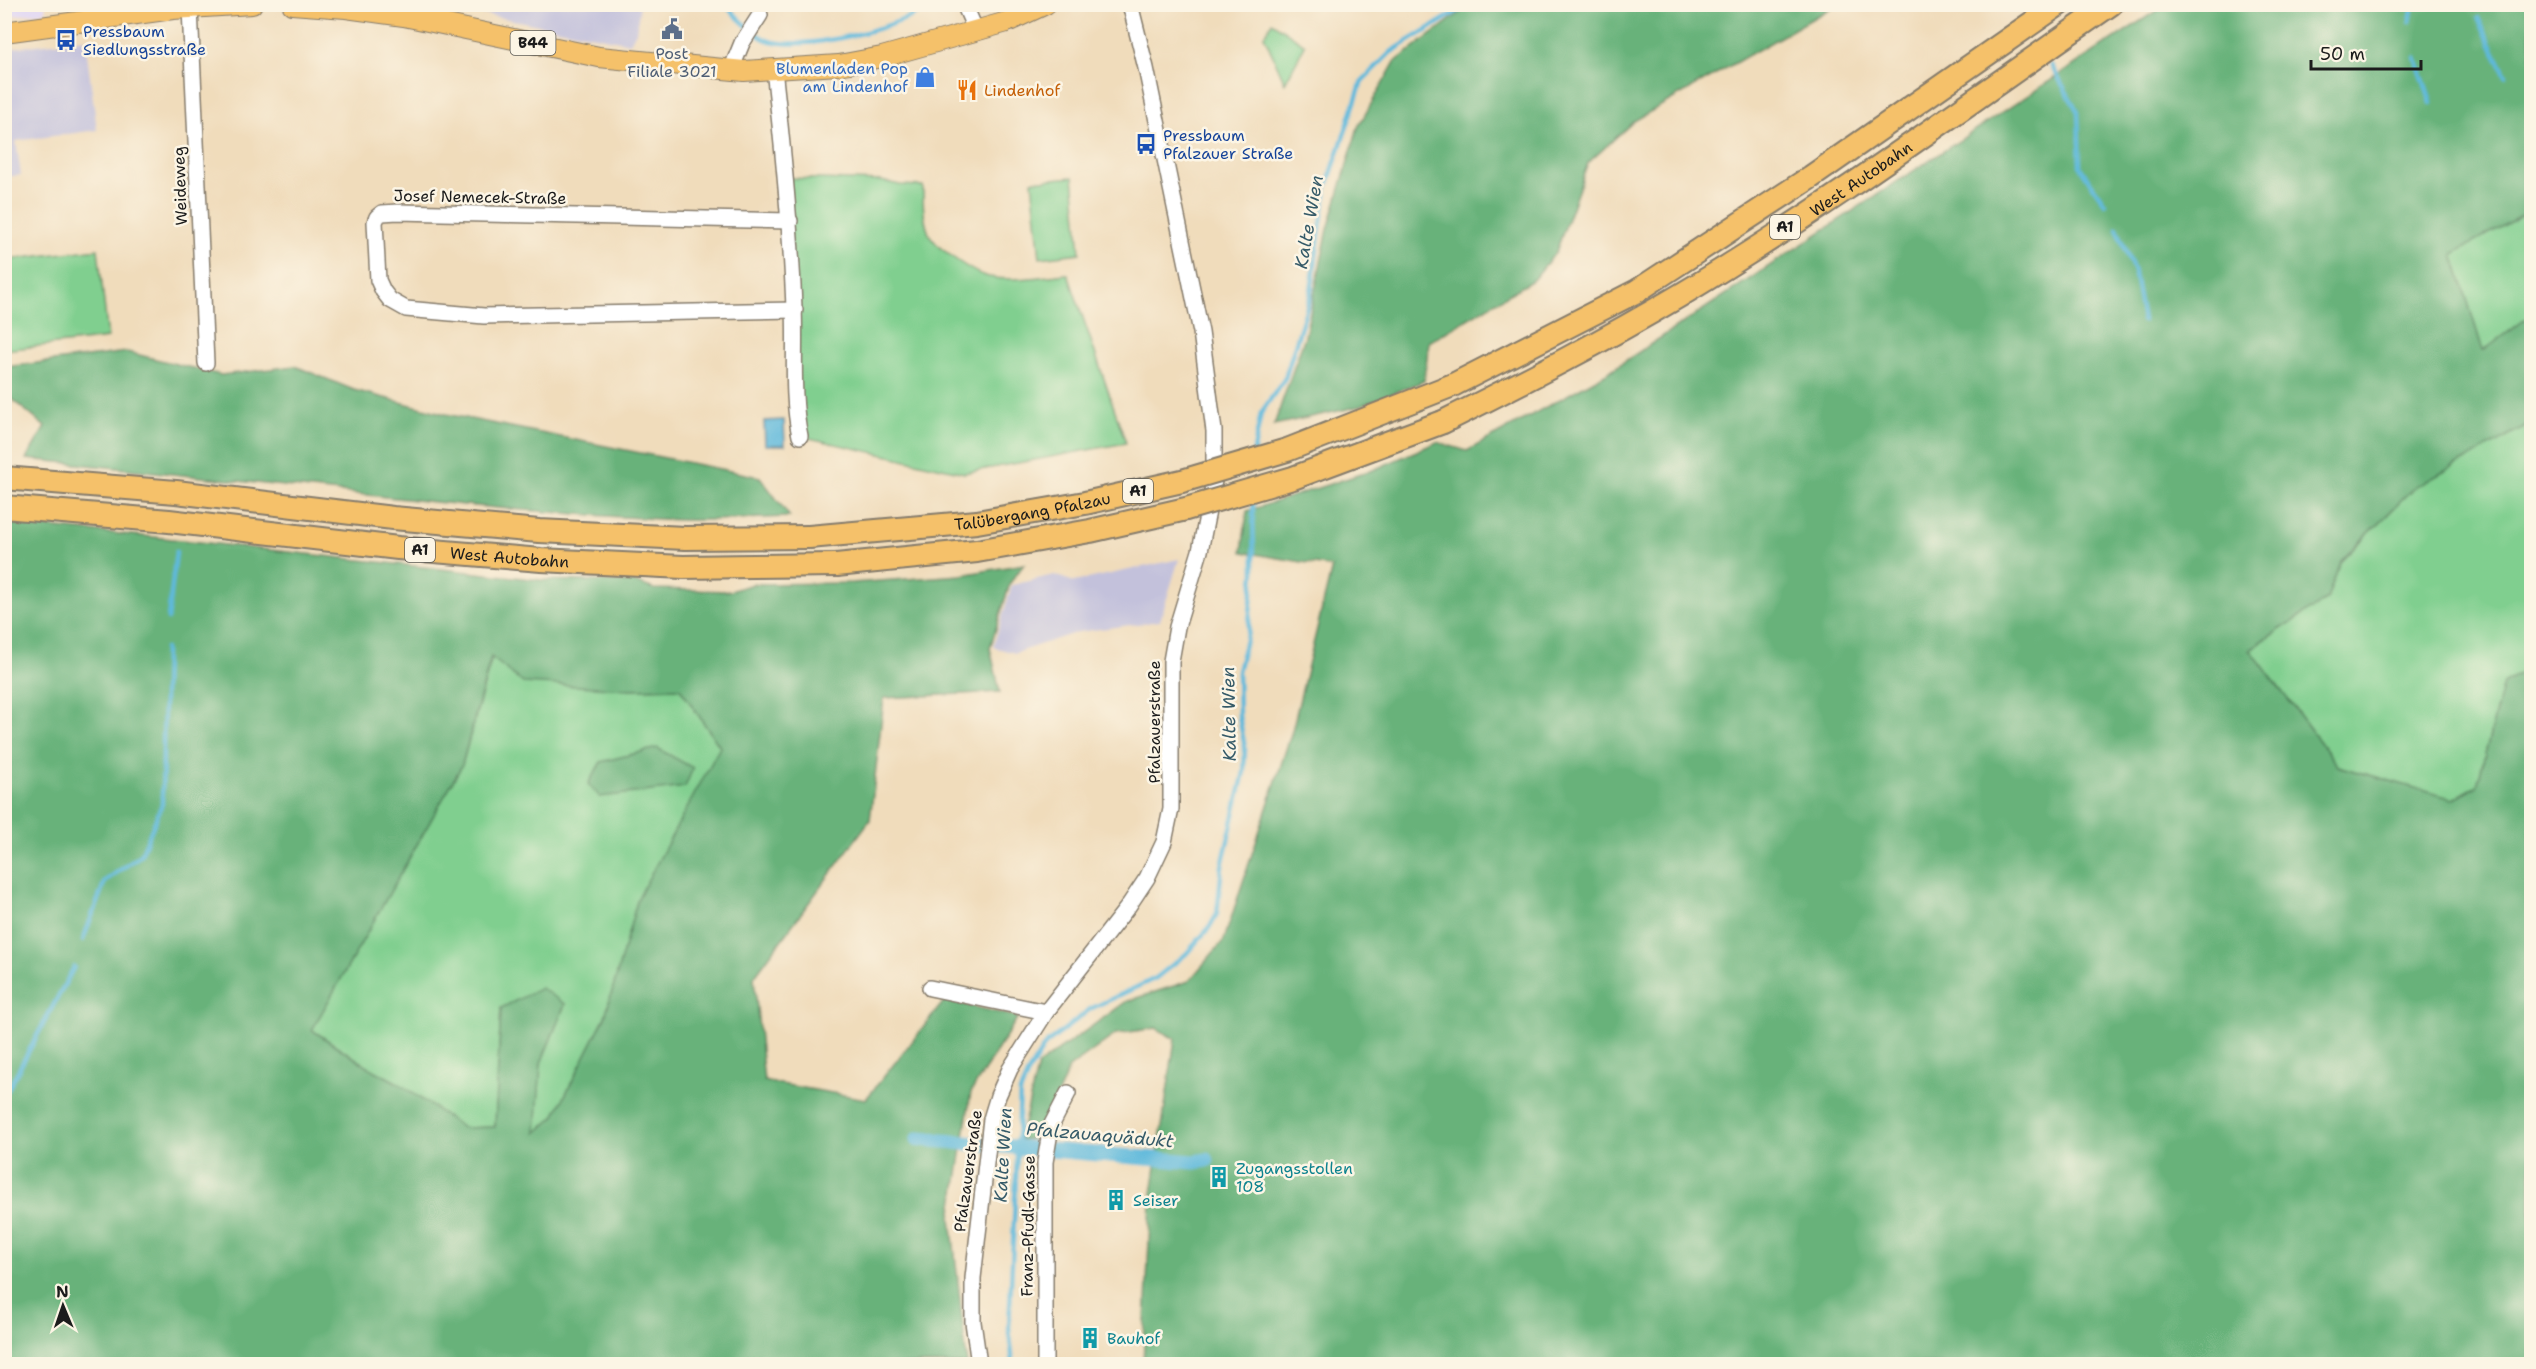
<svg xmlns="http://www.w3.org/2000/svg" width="2536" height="1369" font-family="'Shantell Sans',sans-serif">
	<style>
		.built { fill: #dfd5f5 }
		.industrial { fill: #c3c1db }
		.green { fill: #80cf8f; stroke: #4e7656; stroke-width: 1.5 }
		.forest { fill: #68b27a; stroke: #42674b; stroke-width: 1.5; fill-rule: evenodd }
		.water { fill: #5eb9dc; stroke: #3d6a7c; stroke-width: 1.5 }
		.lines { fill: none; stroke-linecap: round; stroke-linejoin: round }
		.stream { stroke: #5eb9dc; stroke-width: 4.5 }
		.canal { stroke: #5eb9dc; stroke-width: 15 }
		.minor-casing { stroke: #867c6c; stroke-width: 18 }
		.major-casing { stroke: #867c6c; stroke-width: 22 }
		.highway-casing { stroke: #867c6c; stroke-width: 26 }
		.minor { stroke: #fff; stroke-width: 15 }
		.major { stroke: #f5c16b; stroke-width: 20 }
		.highway { stroke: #f5c16b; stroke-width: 22 }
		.highway-bridge-casing { stroke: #867c6c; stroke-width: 26; stroke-linecap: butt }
		.highway-bridge { stroke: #f5c16b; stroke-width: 22 }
		.labels { text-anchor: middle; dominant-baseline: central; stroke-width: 5; stroke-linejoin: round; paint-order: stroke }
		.shield { fill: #fcf5e5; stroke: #5f5d58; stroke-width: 1.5 }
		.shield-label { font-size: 15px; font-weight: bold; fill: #1c1c1c }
		.transit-label { font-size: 16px; fill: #164399; stroke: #fcf5e5; text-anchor: start }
		.service-label { font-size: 16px; fill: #4e5e75; stroke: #fcf5e5 }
		.shop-label { font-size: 16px; fill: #366cbe; stroke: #fcf5e5; text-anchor: end }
		.food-label { font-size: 16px; fill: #c56008; stroke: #fcf5e5; text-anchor: start }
		.street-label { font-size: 16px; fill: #1c1c1c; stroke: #fcf5e5 }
		.culture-label { font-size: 16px; fill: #0d838f; stroke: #fcf5e5; text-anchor: start }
		.water-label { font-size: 18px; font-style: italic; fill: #365b69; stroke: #fcf5e5 }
	</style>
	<rect width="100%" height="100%" fill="#fcf5e5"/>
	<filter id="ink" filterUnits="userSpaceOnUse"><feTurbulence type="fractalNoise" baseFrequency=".0167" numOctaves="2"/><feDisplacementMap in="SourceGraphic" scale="12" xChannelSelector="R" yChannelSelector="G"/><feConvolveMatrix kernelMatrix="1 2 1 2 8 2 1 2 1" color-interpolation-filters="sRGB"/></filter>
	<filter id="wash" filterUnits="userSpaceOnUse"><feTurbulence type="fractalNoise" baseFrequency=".008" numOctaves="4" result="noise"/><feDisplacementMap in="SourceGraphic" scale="24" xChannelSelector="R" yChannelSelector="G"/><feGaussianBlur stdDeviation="1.35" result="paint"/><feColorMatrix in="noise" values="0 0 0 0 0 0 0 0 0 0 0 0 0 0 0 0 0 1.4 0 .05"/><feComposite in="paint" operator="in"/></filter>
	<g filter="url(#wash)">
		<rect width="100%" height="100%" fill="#f0dcbb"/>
		<polygon class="built" points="4,5 45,5 46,12 5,17"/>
		<g class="industrial">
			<polygon points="436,5 640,5 636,32 630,43"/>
			<polygon points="85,39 97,130 16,141 21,175 5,177 5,49"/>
			<polygon points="1179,559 1160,621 1078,632 1015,653 993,647 1012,585 1054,575 1074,582"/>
		</g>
		<g class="green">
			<polygon points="1272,22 1305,45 1285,83 1264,36"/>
			<polygon points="1073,177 1080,253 1040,258 1032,181"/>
			<path d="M786 178 881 181 900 185 923 186C923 201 923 217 928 231 932 246 974 274 989 277 1015 282 1042 276 1068 274L1126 443 964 473 800 436Z"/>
			<polygon points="2531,210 2531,315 2483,352 2453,254"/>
			<polygon points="98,249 108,338 5,350 5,260"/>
			<polygon points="2531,424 2531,667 2503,684 2477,786 2453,799 2338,766 2250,649 2327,599 2340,562 2414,488"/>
			<polygon points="492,657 630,689 680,688 721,748 638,898 605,1017 554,1117 535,1134 541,1063 565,1004 501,1008 495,1127 463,1128 398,1083 370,1068 312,1030 462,765"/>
		</g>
		<g class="forest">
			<polygon points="1470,5 1836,5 1634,121 1588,163 1556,252 1533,280 1429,342 1424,381 1357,407 1274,425 1305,336 1328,229 1358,127 1395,62"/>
			<polygon points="2165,5 2531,5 2531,210 2453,254 2483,351 2531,315 2531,424 2414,488 2340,562 2327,599 2250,649 2338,766 2453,799 2477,786 2503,684 2531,667 2531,1364 1143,1364 1151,1200 1175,1039 1156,1028 1116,1034 1069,1068 1039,1138 1020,1140 1038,1065 1127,1001 1189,981 1224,940 1292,731 1332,567 1242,552 1247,511 1373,470 1437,442 1467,451 1607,373"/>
			<path d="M127 352 221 375 295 366 354 390 446 414 760 477 790 517C753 518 717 521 681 520 461 511 244 479 26 459L45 427 5 393V367Z"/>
			<path d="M5 523 164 538 541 580 635 582 654 589 730 591 753 584 852 583 961 575 1024 564 1010 583 990 648 1000 692 884 698 870 820 754 977 764 1081 866 1099 945 1000 1018 1017 971 1092 951 1218 967 1364H5ZM491 657 523 683 630 689 680 688 720 747 638 898 605 1017 554 1117 536 1133 541 1063 565 1004 541 988 501 1008 495 1127 463 1128 398 1083 370 1068 312 1030 462 765Z"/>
			<polygon points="657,748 693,768 685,787 600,797 588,784 601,762"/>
		</g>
		<polygon class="water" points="784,420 785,445 765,445 764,421"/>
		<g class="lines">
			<g class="stream">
				<path d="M724 4C737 16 751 33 767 40 801 53 905 27 932 4"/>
				<polyline points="2478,18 2506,76"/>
				<polyline points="2410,22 2413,4"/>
				<polyline points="2416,58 2431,103"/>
				<polyline points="2051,65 2078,112 2080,167 2105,204"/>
				<polyline points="2117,228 2135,274 2143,321"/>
				<polyline points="1253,455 1261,413 1285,378 1310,297 1326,189 1362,81 1391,52 1469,4"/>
				<polyline points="168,619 176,552"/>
				<polyline points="83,940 105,881 141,855 162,804 165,649"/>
				<polyline points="4,1097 74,967"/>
				<polyline points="1013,1364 1009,1328 1020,1092 1029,1071 1045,1045 1090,1009 1156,978 1186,954 1209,928 1217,914 1222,866 1244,772 1245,748 1239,716 1238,671 1248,632 1254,574 1253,496"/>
			</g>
			<polyline class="canal" points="918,1139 1194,1162 1207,1160"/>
		</g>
	</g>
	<g filter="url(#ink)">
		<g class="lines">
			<defs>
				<g id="minor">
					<polyline points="964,4 976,31"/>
					<polyline points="190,8 206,363"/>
					<path d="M774 69C783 149 791 228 794 308 796 351 791 394 800 436"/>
					<polyline points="731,70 742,43 760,15"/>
					<polyline points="790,221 398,212 382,213 377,217 375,222 378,280 383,291 390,300 406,309 484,316 795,310"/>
					<polyline points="930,988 1046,1012"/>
					<polyline points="979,1364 973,1322 973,1278 991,1119 998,1096 1010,1069 1046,1012 1127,908 1147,878 1164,842 1171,809 1171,661 1177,627 1200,551 1214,481 1214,431 1201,332 1146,68 1130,4"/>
					<polyline points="1045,1364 1045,1162 1051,1126 1068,1093"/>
				</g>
				<g id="major">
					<polyline points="292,4 346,8 404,16 599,57 744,71 839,65 882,57 1007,22 1046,4"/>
					<polyline points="4,32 173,9 252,4"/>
				</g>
				<g id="highway">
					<polyline points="1453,385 1637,291 1811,177 2059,4"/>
					<path id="s1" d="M1443 422C1523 382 1602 342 1679 296 1828 207 1968 103 2111 4"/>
					<polyline points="4,478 176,492 393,518 539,531 685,538 809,537"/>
					<path id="s2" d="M4 507 169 521 398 548 541 560 683 567 836 565"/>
				</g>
			</defs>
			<use href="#minor" class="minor-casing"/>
			<use href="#major" class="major-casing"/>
			<use href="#highway" class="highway-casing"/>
			<use href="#minor" class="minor"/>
			<use href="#major" class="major"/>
			<use href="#highway" class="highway"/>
			<defs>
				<g id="highway-bridge">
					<path id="s3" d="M809 537 977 522 1085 503 1182 481 1287 450 1453 385"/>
					<polyline points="836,565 977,551 1090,531 1186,509 1293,478 1443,422"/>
				</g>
			</defs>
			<use href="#highway-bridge" class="highway-bridge-casing"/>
			<use href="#highway-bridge" class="highway-bridge"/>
		</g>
	</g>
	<defs>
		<symbol id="civic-bare" viewBox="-9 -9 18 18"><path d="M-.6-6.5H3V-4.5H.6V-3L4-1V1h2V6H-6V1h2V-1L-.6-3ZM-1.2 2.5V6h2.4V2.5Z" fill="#5c6f8a" stroke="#fcf5e5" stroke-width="2.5" paint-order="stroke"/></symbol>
		<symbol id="bus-bare" viewBox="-9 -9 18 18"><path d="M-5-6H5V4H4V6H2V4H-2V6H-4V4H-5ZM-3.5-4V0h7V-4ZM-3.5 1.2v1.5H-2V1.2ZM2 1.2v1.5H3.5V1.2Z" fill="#1a4fb4" stroke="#fcf5e5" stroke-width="2.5" paint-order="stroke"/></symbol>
		<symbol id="shop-bare" viewBox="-9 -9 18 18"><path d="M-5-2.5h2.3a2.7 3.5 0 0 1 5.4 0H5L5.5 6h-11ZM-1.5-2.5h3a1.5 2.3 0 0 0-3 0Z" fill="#3f7fe0" stroke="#fcf5e5" stroke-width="2.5" paint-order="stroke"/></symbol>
		<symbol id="restaurant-bare" viewBox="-9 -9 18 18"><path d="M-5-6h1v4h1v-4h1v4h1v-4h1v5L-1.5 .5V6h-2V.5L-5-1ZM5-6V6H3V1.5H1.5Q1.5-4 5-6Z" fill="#e8710a" stroke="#fcf5e5" stroke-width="2.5" paint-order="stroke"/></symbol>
		<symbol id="building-bare" viewBox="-9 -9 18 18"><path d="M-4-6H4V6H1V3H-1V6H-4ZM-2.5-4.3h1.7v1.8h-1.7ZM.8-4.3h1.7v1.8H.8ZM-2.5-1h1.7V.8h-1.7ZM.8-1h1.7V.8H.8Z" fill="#0f9aa8" stroke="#fcf5e5" stroke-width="2.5" paint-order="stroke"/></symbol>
	</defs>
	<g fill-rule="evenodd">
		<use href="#civic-bare" x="657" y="14" width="30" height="30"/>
		<use href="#bus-bare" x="51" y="25" width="30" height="30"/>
		<use href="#shop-bare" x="910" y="62" width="30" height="30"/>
		<use href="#restaurant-bare" x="952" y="75" width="30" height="30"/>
		<use href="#bus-bare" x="1131" y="129" width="30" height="30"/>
		<use href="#building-bare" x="1204" y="1162" width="30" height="30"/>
		<use href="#building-bare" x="1101" y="1185" width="30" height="30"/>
		<use href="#building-bare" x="1075" y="1323" width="30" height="30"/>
	</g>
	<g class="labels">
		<g class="shield">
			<rect x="510.5" y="31" width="45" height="24" rx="4.5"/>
			<rect x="1770" y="215" width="30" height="24" rx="4.5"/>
			<rect x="1123" y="479" width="30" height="24" rx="4.5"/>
			<rect x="405" y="538" width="30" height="24" rx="4.5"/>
		</g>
		<g class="shield-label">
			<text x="533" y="43">B44</text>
			<text x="1785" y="227">A1</text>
			<text x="1138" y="491">A1</text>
			<text x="420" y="550">A1</text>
		</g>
		<g class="transit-label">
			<text x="83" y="31">Pressbaum<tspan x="83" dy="18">Siedlungsstraße</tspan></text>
			<text x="1163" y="135">Pressbaum<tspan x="1163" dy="18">Pfalzauer Straße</tspan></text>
		</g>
		<g class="service-label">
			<text x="672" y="53">Post<tspan x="672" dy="18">Filiale 3021</tspan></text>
		</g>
		<g class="shop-label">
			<text x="908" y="68">Blumenladen Pop<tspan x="908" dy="18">am Lindenhof</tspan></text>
		</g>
		<g class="food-label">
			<text x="984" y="90">Lindenhof</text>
		</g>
		<g class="street-label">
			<text stroke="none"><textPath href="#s1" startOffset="484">West Autobahn</textPath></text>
			<text transform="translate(180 186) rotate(-92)">Weideweg</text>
			<text transform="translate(480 197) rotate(1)">Josef Nemecek-Straße</text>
			<text stroke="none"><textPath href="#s3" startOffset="225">Talübergang Pfalzau</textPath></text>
			<text stroke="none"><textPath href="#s2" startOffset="508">West Autobahn</textPath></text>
			<text transform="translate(1154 722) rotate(-90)">Pfalzauerstraße</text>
			<text transform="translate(968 1171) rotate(-82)">Pfalzauerstraße</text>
			<text transform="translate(1028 1226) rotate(-89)">Franz-Pfudl-Gasse</text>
		</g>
		<g class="culture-label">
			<text x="1236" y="1168">Zugangsstollen<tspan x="1236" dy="18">108</tspan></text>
			<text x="1133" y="1200">Seiser</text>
			<text x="1107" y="1338">Bauhof</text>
		</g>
		<g class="water-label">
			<text transform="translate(1309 222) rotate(-80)">Kalte Wien</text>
			<text transform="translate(1229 714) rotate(-91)">Kalte Wien</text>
			<text transform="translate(1100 1135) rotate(5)">Pfalzauaquädukt</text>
			<text transform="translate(1003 1155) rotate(-87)">Kalte Wien</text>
		</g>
	</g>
	<rect width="2536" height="1369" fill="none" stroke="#fcf5e5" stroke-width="24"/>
	<g transform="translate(63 1306) rotate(358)" stroke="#fcf5e5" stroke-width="4.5" paint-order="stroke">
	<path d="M0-4.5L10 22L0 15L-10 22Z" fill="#1c1c1c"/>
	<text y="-9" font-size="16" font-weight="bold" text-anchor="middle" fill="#1c1c1c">N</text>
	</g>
	<path d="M2311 60v9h110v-9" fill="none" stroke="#1c1c1c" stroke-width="3"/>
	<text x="2320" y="60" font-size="18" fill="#1c1c1c" stroke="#fcf5e5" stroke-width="4.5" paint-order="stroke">50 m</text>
</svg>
